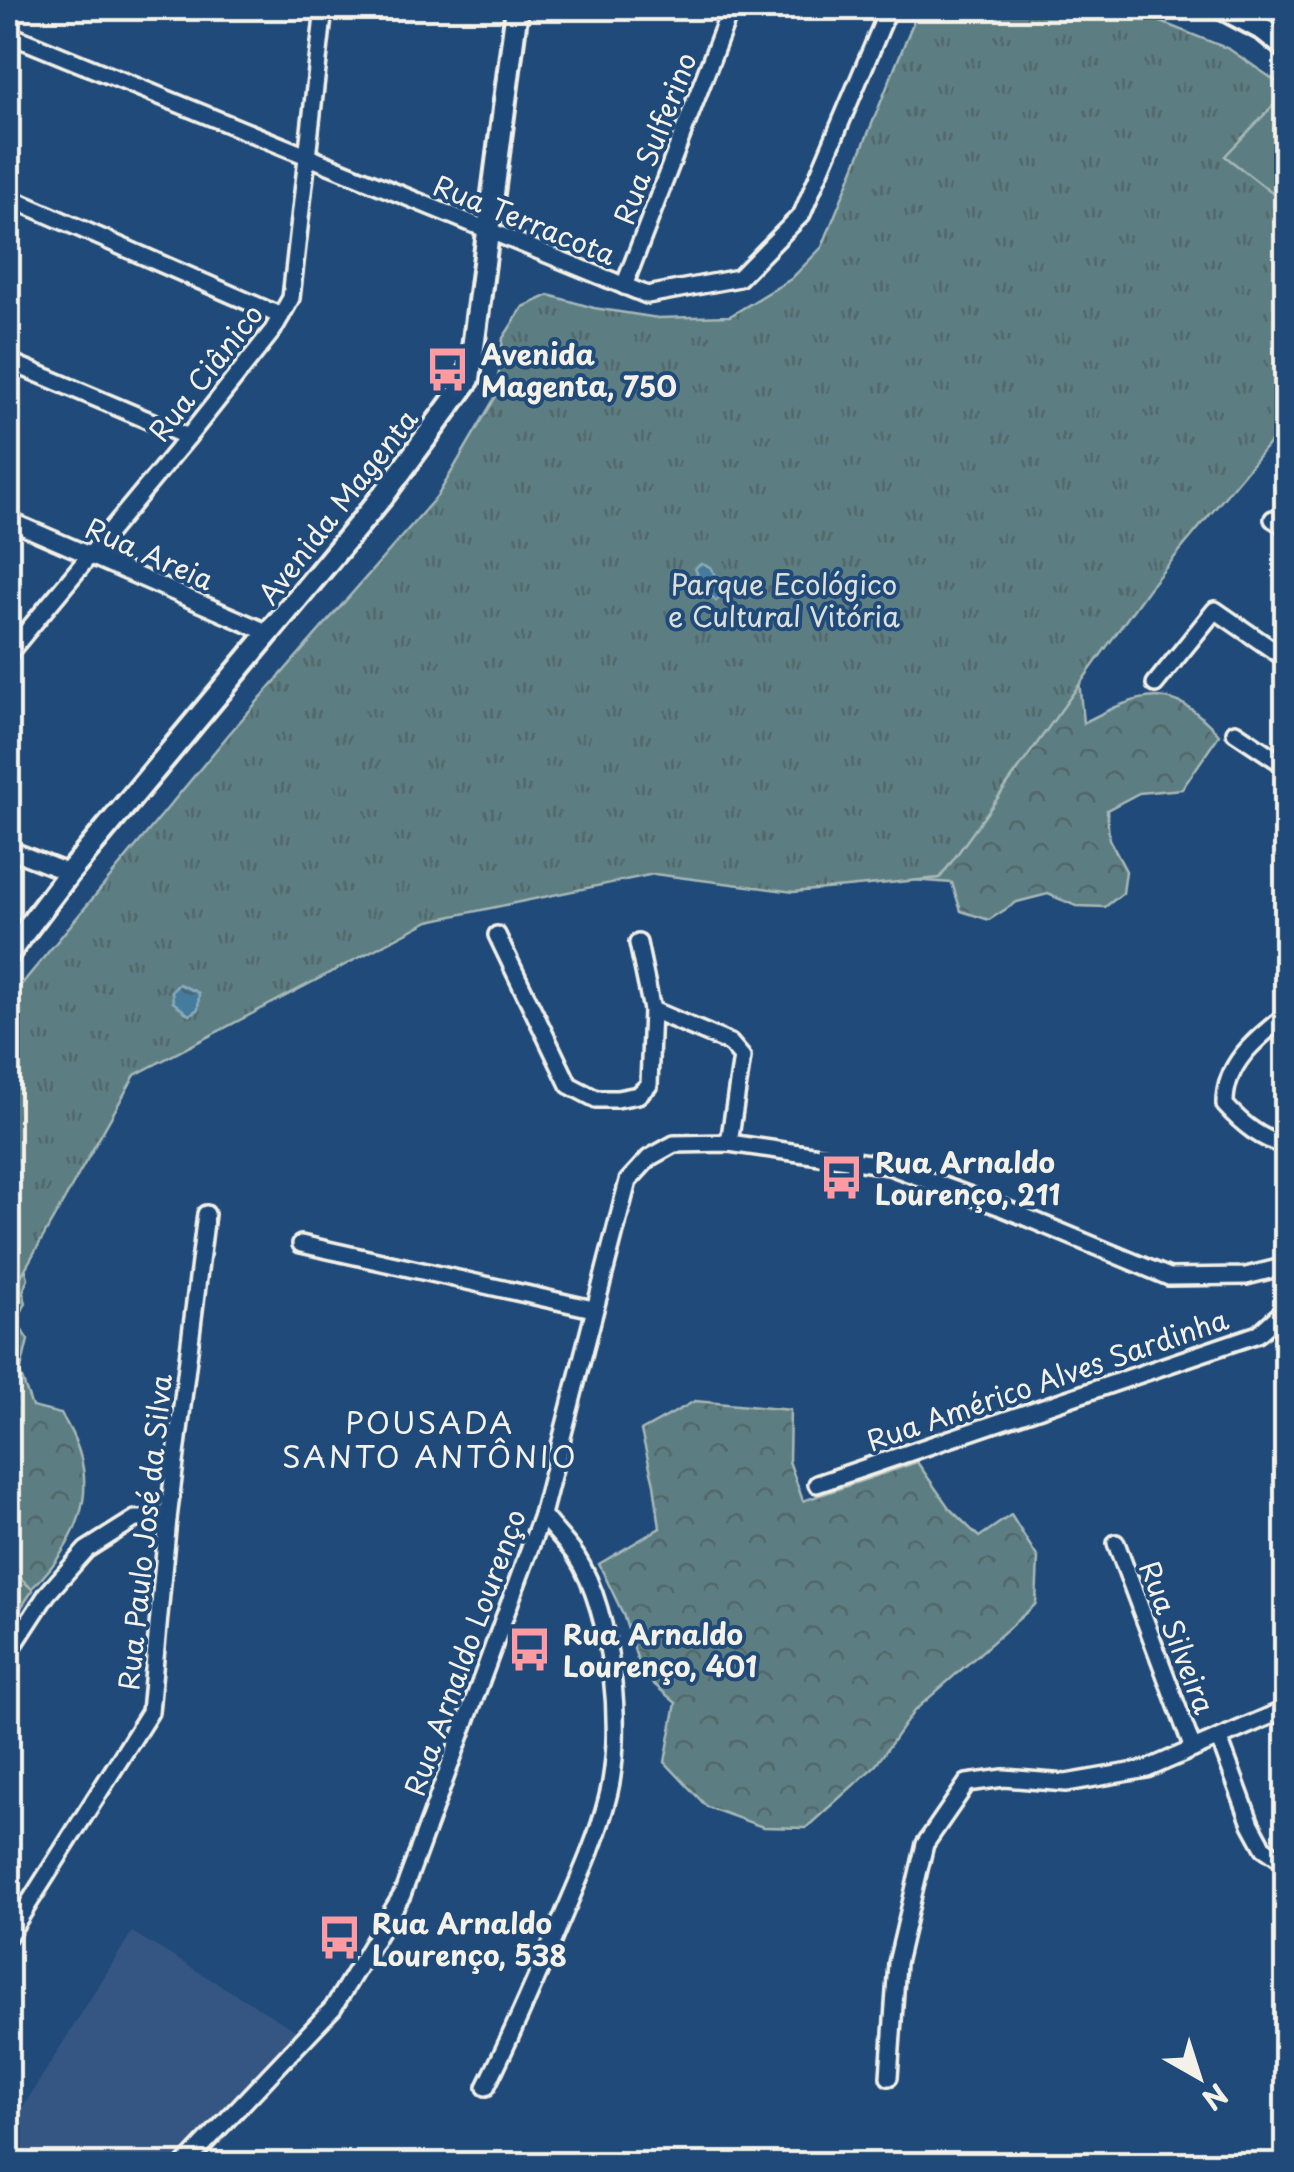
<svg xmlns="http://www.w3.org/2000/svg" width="1294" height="2172" font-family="'Playpen Sans',sans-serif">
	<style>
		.built { fill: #365683 }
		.forest { fill: url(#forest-crowns); stroke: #a8b8b6; stroke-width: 2.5 }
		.park { fill: url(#park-tufts); stroke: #a8b8b6; stroke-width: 2.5 }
		.pitch { fill: #5b7e83; stroke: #a8b8b6; stroke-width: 2.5 }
		.water { fill: url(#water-waves); stroke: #8aabbc; stroke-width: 2.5 }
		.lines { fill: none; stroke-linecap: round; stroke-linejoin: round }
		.minor-casing { stroke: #f4f1e8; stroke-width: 22 }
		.tertiary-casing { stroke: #f4f1e8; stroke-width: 28 }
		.minor { stroke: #1f4a7a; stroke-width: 15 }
		.tertiary { stroke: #1f4a7a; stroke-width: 20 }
		.labels { text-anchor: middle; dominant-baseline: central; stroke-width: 8; stroke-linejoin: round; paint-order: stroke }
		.street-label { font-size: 28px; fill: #f4f1e8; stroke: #1f4a7a }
		.poi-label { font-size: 28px; font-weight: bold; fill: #f4f1e8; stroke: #1f4a7a; text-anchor: start }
		.park-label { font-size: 28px; fill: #dde0d9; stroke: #1f4a7a }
		.neighbourhood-label { font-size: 30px; letter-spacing: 2.5px; fill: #f4f1e8; stroke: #1f4a7a }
	</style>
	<defs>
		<pattern id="forest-crowns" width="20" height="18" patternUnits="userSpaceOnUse" patternTransform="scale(2.5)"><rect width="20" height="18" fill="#5b7e83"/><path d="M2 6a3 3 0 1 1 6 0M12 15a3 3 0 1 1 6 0" fill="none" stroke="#536668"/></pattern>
		<pattern id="park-tufts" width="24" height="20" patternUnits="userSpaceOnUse" patternTransform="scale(2.5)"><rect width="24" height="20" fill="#5b7e83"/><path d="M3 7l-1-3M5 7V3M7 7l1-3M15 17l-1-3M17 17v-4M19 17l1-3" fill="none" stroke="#536668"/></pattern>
		<pattern id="water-waves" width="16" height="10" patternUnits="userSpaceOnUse" patternTransform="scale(2.5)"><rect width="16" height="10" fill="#447c9e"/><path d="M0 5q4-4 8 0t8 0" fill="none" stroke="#466576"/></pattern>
	</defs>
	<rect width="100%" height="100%" fill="#1f4a7a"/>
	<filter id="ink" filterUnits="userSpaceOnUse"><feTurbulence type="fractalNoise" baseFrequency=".01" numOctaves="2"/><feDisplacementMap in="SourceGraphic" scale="20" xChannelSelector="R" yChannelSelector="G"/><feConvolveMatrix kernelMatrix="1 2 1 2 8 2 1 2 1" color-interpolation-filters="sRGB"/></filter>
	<g filter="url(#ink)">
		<polygon class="built" points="132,1932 302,2034 172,2164 8,2164 8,2131"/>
		<g class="forest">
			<path d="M1077 658 1083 723C1141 693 1171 680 1219 735L1182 789 1139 793 1107 810 1109 839 1126 871 1123 893 1105 907 1076 906 1048 894 1017 902 989 920 961 911 952 883 912 880 868 885Z"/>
			<path d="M8 1257H22L28 1278 23 1292 26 1303C17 1319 17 1325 28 1340L20 1373 32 1407 61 1414C100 1475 88 1527 41 1579 30 1591 17 1600 8 1613Z"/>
			<polygon points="695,1401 790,1410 789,1461 803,1501 917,1462 950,1509 979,1537 1011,1515 1038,1558 1036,1604 914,1711 876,1765 806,1828 763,1827 707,1807 665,1762 676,1703 642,1674 623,1614 599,1564 660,1528 654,1484 641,1431"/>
		</g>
		<g class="park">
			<polygon points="919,8 1126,8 1229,49 1286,88 1286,423 1149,588 940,878 794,892 654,874 429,921 135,1075 8,1299 8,1006 16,991 229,734 438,495 496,396 503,338 523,307 549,295 594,308 658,318 730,316 791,279 822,247"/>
			<polygon points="8,1566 33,1590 8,1627"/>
		</g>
		<polygon class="pitch" points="1286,92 1286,204 1225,156"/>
		<g class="water">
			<polygon points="701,564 710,567 725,591 716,601 701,584 695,568"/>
			<polygon points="179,984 199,993 198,1009 189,1015 173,1002 172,991"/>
		</g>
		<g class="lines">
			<defs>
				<g id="minor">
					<polyline points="8,34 647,295 739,278 802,214 889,8"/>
					<polyline points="8,197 281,316"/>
					<polyline points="624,286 731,8"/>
					<polyline points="8,361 188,437"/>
					<polyline points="1273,519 1286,527"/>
					<polyline points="8,520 271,634"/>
					<polyline points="8,654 188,437 273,330 291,298 324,8"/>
					<polyline points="1155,684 1215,610 1286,659"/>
					<polyline points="1235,732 1286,766"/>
					<polyline points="8,849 69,873"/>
					<polyline points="497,935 569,1085 596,1099 617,1099 638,1095 649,1085 652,1010 638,943"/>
					<polyline points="652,1010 730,1043 742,1057 729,1143"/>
					<path d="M1286 1015C1256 1039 1224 1064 1225 1105 1243 1125 1261 1139 1286 1146"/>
					<polyline points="301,1244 593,1309"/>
					<polyline points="817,1484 1258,1334 1286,1309"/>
					<polyline points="1116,1543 1193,1749"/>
					<polyline points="8,1654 47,1594 86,1550 135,1519 168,1519"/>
					<polyline points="1219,1738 1251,1824 1264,1848 1286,1863"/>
					<polyline points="8,1936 150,1712 168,1519 206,1214"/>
					<polyline points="889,2077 897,1963 925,1844 967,1783 1004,1778 1066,1783 1147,1769 1286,1709"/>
					<path d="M486 2087C511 2037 533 1986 555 1935 573 1891 595 1847 607 1800 625 1735 613 1613 576 1556 566 1542 553 1529 542 1515"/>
					<polyline points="185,2164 333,2008 402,1895 542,1515 628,1181 649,1158 674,1144 729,1143 889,1166 1001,1207 1169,1277 1246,1276 1286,1266"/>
				</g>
				<g id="tertiary">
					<polyline points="1222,8 1265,31 1286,48"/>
					<polyline points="8,954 69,873 386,492 469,379 517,8"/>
				</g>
			</defs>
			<use href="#minor" class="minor-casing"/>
			<use href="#tertiary" class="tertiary-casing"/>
			<use href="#minor" class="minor"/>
			<use href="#tertiary" class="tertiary"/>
		</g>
	</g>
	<defs>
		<symbol id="bus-bare" viewBox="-9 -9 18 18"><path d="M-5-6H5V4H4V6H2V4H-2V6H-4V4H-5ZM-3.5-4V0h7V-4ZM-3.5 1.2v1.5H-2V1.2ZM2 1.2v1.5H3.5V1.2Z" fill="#ff9aa2" stroke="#1f4a7a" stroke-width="2.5" paint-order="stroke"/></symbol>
	</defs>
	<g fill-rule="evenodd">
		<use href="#bus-bare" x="416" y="338" width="63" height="63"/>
		<use href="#bus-bare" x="810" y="1146" width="63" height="63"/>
		<use href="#bus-bare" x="498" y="1618" width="63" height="63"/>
		<use href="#bus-bare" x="308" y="1906" width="63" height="63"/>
	</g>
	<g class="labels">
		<g class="street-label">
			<text transform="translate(654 138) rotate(-69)">Rua Sulferino</text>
			<text transform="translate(525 219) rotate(22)">Rua Terracota</text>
			<text transform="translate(205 372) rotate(-52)">Rua Ciânico</text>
			<text transform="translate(337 506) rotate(-52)">Avenida Magenta</text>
			<text transform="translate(150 553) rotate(24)">Rua Areia</text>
			<text transform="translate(1047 1379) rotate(-19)">Rua Américo Alves Sardinha</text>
			<text transform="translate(144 1532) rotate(-84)">Rua Paulo José da Silva</text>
			<text transform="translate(1178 1637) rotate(69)">Rua Silveira</text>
			<text transform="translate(464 1652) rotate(-70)">Rua Arnaldo Lourenço</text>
		</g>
		<g class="poi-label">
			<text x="481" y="353">Avenida<tspan x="481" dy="32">Magenta, 750</tspan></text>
			<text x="875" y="1161">Rua Arnaldo<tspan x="875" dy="32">Lourenço, 211</tspan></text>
			<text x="563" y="1633">Rua Arnaldo<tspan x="563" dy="32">Lourenço, 401</tspan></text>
			<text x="372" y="1922">Rua Arnaldo<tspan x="372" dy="32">Lourenço, 538</tspan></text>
		</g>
		<g class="park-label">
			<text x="784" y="583">Parque Ecológico<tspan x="784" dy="32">e Cultural Vitória</tspan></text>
		</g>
		<g class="neighbourhood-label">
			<text x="430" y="1421">POUSADA<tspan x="430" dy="34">SANTO ANTÔNIO</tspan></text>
		</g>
	</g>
	<rect width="1294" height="2172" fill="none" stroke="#1f4a7a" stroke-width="40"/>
	<rect x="20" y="20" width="1254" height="2132" fill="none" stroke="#f4f1e8" stroke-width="4" filter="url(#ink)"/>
	<g transform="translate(1199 2077) rotate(141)" stroke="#1f4a7a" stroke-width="8" paint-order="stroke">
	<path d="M0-8L18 38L0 25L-18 38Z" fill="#f4f1e8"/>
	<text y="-15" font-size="28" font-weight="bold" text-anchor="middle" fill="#f4f1e8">N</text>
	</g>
</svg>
